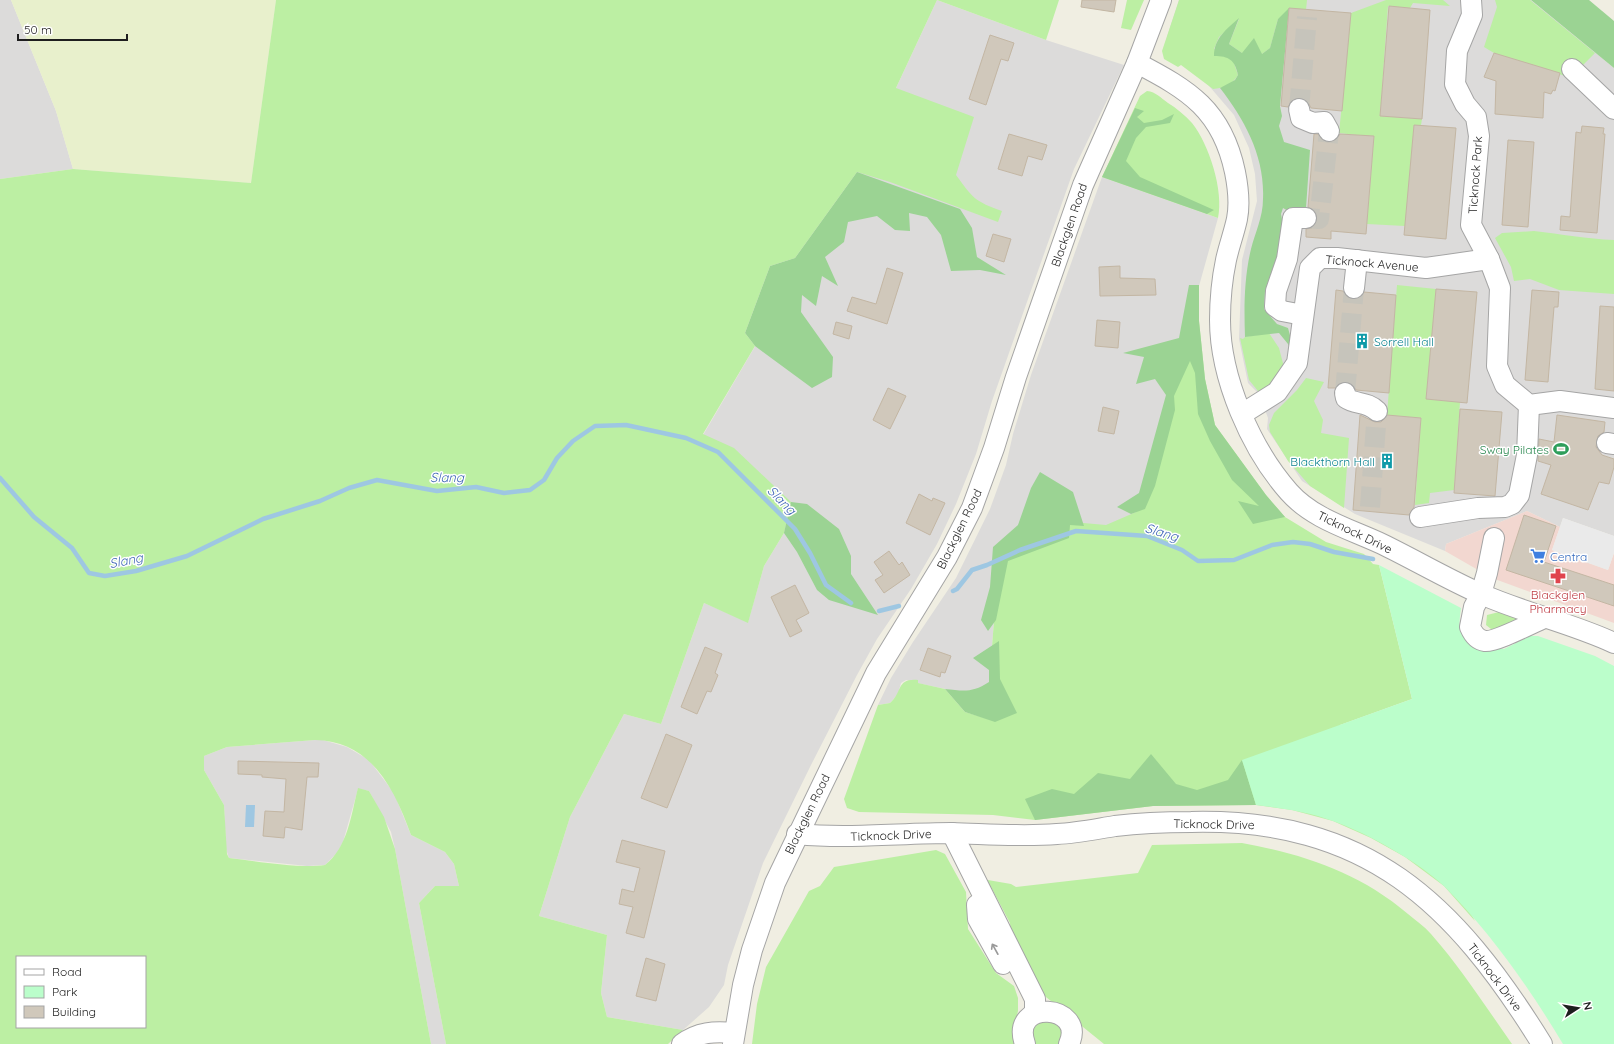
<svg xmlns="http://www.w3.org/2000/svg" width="1614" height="1044" font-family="Quicksand,sans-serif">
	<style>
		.residential { fill: #dcdbda }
		.commercial { fill: #f2d7d0 }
		.farmland { fill: #e8f0cc }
		.grass { fill: #bcefa3; fill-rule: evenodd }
		.forest { fill: #9bd393 }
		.park { fill: #bbfecb }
		.parking { fill: #eaeaea }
		.water { fill: #9ec7e2 }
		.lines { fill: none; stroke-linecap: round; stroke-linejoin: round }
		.stream { stroke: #9ec7e2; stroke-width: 4.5 }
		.building { fill: #d0c8bb; stroke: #c3b6a3 }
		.minor-tunnel { stroke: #c6c4bb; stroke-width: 20; stroke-dasharray: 20 10; stroke-linecap: butt }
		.minor-casing { stroke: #a5a5a5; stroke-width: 22 }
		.minor { stroke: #fff; stroke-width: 20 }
		.oneway { stroke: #9a9a9a }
		.labels { text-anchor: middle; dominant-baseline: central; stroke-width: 3; stroke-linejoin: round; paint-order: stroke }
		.street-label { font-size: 12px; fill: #1e1e1e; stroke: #fff }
		.culture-label { font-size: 12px; fill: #0d838f; stroke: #fff; text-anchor: start }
		.leisure-label { font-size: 12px; fill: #27864d; stroke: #fff; text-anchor: end }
		.shop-label { font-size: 12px; fill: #366cbe; stroke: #fff; text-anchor: start }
		.health-label { font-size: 12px; fill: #be3a42; stroke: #fff }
		.water-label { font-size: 13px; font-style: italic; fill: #4168b6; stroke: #fff }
	</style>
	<rect width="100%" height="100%" fill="#f0eee2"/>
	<g class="residential">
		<polygon points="0,0 11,0 56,111 73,169 0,179"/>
		<polygon points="937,0 1046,40 1124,65 1074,169 992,401 976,454 956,504 937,544 911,589 877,639 857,675 811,765 763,863 728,965 724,985 709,1007 683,1030 607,1017 601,993 607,935 539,916 570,817 624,714 661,724 704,603 748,622 764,566 784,533 689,459 857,172"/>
		<polygon points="1179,0 1531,0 1614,68 1614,536 1563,518 1560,527 1527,511 1446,544 1445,551 1355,514 1302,481 1267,429 1268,418 1259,394 1248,383 1239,339 1242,260 1257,201 1255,174 1249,148 1234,115 1167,37"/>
		<polygon points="1102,177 1218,218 1134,519 995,608 988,698 917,683 918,681 906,680 901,683 898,694 890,703 878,705 891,678 913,642 956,578 990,509 1006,465 1013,434 1031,375"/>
		<polygon points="315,740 323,740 347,747 369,760 394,793 411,835 445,852 454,864 459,886 435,886 419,903 446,1044 431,1044 395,849 391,832 369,791 358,789 343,842 337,853 325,865 307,866 229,858 226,849 224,805 204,770 204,756 227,747"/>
	</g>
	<polygon class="commercial" points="1527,511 1560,527 1552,550 1608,570 1614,553 1614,623 1492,578 1445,551 1446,544"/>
	<polygon class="farmland" points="11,0 276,0 251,183 73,169 56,111"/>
	<g class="grass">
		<path d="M276 0H1059L1046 40 937 0 896 88 974 117 956 175C973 198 974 201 1002 211L998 222 890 182 857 172 795 258 770 266 745 333 755 346 703 434 734 448 791 502 784 533 764 566 748 623 704 603 661 724 624 714 570 817 539 916 607 935 601 993 607 1017 683 1030 668 1044H446L419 903 435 886H459L454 864 445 852 411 835C394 788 371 741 315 740L227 747 204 756V770L224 805 227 854 229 858C255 861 301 869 325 865 348 847 351 815 358 788L369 791 384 817 395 849 431 1044H0V179L73 169 251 183ZM17 957H145V1027H17Z"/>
		<polygon points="1127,0 1144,0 1131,30 1121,28"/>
		<path d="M1179 0H1307L1306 10 1278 19 1270 48 1262 54 1242 53 1229 44 1239 19 1219 37 1214 49 1233 60 1238 75C1232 85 1224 88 1213 89L1181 65 1178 67 1164 59 1162 51Z"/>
		<polygon points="1386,0 1443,0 1450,6 1413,3 1410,8 1388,6 1380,116 1422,119 1421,125 1414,125 1405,226 1367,224 1374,137 1339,133 1351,13"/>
		<polygon points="1495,0 1530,0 1595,53 1580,68 1571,59 1562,69 1567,74 1565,76 1494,53 1484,47 1497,7"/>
		<path d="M1147 91C1156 92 1161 98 1168 103 1176 108 1185 115 1192 123 1209 144 1224 191 1218 218L1102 177 1140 96Z"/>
		<path d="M1534 231C1561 234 1587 239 1614 240V294L1559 290 1530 279 1514 281 1511 267 1495 238 1502 233Z"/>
		<polygon points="1397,285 1436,289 1426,399 1460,402 1454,490 1430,493 1429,503 1415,505 1421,418 1387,415"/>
		<path d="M1199 321 1205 379 1215 425 1266 495 1285 517 1326 542 1364 554 1373 564 1379 565 1412 699 1340 725 1435 848 1475 921 1444 886 1405 857 1371 838 1333 821 1292 810 1256 805 1153 806 1035 820 993 815 859 812 847 808 844 799 878 705 890 703C903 692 896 678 918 680V683L945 689 965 712 995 721 988 698 995 608 1010 535 1061 521 1106 525 1136 512 1175 380Z"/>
		<polygon points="1269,333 1279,348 1285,371 1262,396 1249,380 1240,338 1243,339 1245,337"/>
		<polygon points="1306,378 1324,382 1314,401 1323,420 1321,433 1349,438 1344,508 1310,486 1288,461 1270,432 1269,425 1274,413 1297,390"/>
		<polygon points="1499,612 1520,620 1503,629 1491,629 1486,625 1487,615"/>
		<path d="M1242 843C1305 855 1358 872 1408 914 1415 920 1424 926 1431 934 1461 968 1486 1007 1512 1044H1104L1041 993 1011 938 1010 923 991 887 984 885 982 879 1011 884 1016 887 1138 873 1152 845Z"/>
		<polygon points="936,850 945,854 966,892 968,929 996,973 1014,986 1018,998 1018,1011 1013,1032 1014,1044 752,1044 757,1004 766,967 809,891 820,886 834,867"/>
		<polygon points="1036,1020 1062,1024 1061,1044 1034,1044 1031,1030"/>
	</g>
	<g class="forest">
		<polygon points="1531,0 1589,0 1614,21 1614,68"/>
		<path d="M1289 8 1280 106 1282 116 1279 126 1284 142 1310 150 1306 208 1290 212 1283 208 1281 214 1283 224 1277 268 1265 291 1264 309 1277 324 1288 328 1291 339V351L1288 344 1279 333 1245 337C1244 308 1244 278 1251 249 1255 233 1263 217 1263 199 1265 157 1245 120 1220 88L1235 80 1238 75C1235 60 1229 56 1214 56 1214 38 1227 29 1239 18L1229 44 1242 53 1254 38 1262 54 1270 48 1278 19Z"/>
		<polygon points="1135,108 1144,111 1137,117 1144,123 1162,120 1174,114 1170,123 1146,127 1136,138 1126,161 1140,177 1214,210 1207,214 1102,177"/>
		<polygon points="857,172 960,209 972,228 977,257 1006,275 980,270 951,271 941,235 927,217 909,213 910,231 895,230 877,216 848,222 844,242 825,257 838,286 822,276 816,306 802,295 801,312 833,357 832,377 812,388 755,346 745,333 770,266 795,258"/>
		<polygon points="1189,285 1199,285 1199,321 1205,379 1215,425 1266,495 1285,517 1253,524 1238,501 1259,506 1232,480 1210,441 1198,414 1195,373 1190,361 1174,396 1175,410 1155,486 1145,509 1131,514 1117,507 1139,493 1166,395 1155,379 1136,384 1144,357 1123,353 1179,338"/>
		<polygon points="1040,472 1073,492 1084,526 1070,525 1069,538 1008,561 996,620 988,631 981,620 990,587 993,547 1018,525 1031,488"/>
		<polygon points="791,502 807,504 839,529 851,556 851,574 878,615 829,600 817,590 797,552 784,533"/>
		<path d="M999 641 1000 679 1017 713 995 722 965 712 945 689C964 691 972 693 989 682V670L973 658Z"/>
		<polygon points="1151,754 1176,784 1197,790 1228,780 1242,760 1256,805 1153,806 1035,820 1025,799 1052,789 1074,794 1098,773 1130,779"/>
	</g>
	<path class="park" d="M1379 565 1461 608C1459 624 1457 633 1471 644 1475 647 1480 651 1485 651 1492 650 1497 646 1504 649L1530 636H1538L1595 656 1614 666V1044H1563C1530 989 1491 933 1445 887 1419 862 1367 833 1333 821 1309 812 1282 808 1256 805L1242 760 1412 699Z"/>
	<polygon class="parking" points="1563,518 1614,536 1614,553 1608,570 1552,550"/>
	<polygon class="water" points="246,805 255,805 254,827 245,827"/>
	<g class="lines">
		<g class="stream">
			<polyline points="0,478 34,517 72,548 89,573 105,576 136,571 187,556 263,519 320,501 349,488 377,480 437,491 476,487 504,493 530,490 544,480 557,458 573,441 595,426 626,425 686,438 718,452 795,529 810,553 826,585 851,603"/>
			<polyline points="953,591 957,589 972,570 987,565 1020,550 1076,531 1147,536 1182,550 1198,561 1234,560 1272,545 1293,542 1310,544 1334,552 1373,559"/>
			<polyline points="879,611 899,606"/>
		</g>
	</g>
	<g class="building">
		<polygon points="1082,0 1116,0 1114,12 1081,7"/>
		<polygon points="1389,6 1430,10 1422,119 1380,116"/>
		<polygon points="1289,8 1351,13 1342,111 1311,108 1308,102 1302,98 1292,100 1288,107 1281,106"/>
		<polygon points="990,35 1014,43 1008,61 1001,59 986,105 969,99"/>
		<polygon points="1494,53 1560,73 1555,91 1553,90 1551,94 1544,92 1543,118 1495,114 1496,81 1484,77"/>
		<polygon points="1414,125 1456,128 1446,239 1404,235"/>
		<polygon points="1582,126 1604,128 1603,134 1605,134 1597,233 1560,230 1561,216 1570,217 1576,132 1581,133"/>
		<polygon points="1009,134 1047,145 1042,160 1028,156 1022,176 998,169"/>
		<polygon points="1314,134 1318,134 1323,141 1328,142 1335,141 1340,134 1374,136 1366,234 1331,231 1331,239 1306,237 1306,229 1312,228 1317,218 1316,212 1308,207"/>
		<polygon points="1508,140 1534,142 1528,227 1502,225"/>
		<polygon points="993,234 1011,239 1004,262 986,256"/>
		<polygon points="1120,266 1120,278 1155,279 1156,295 1100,296 1099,267"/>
		<polygon points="887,268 903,273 887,324 847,311 852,297 876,304"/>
		<polygon points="1436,289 1477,292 1467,403 1426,399"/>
		<polygon points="1336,290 1343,291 1347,297 1353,299 1359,298 1364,292 1396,295 1389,393 1356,390 1353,385 1348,382 1342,382 1335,388 1328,388"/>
		<polygon points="1532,290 1559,292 1558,307 1554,307 1548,382 1525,380"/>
		<polygon points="1600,306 1614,307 1614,391 1595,389"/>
		<polygon points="1097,320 1120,322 1118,348 1095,346"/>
		<polygon points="836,322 852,326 849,339 833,334"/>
		<polygon points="888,388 906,396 890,429 873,420"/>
		<polygon points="1103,407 1119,411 1114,434 1098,431"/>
		<polygon points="1460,409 1502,412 1495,496 1454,493"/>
		<polygon points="1360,415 1375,422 1381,422 1387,415 1421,418 1414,507 1409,515 1353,510"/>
		<polygon points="1557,415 1605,422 1604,432 1598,436 1596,447 1602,455 1614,459 1614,467 1609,484 1599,482 1588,510 1541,494 1551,465 1538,461 1539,439 1554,442"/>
		<polygon points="919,494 932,501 933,498 945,503 930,535 906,523"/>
		<polygon points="1524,515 1556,526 1544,562 1614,585 1614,606 1506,570"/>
		<polygon points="889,551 899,565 902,562 910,575 884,593 875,580 883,575 874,562"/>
		<polygon points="795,585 809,613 796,620 802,631 790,637 771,597"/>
		<polygon points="705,647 722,654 715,673 718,675 711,692 707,691 697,714 681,707"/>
		<polygon points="928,648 951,656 945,673 941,672 940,677 920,670"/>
		<polygon points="666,734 692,745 667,808 641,798"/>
		<polygon points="238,761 319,763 318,777 307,777 302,830 285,827 284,838 263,836 265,811 284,812 286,779 262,777 262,775 238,774"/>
		<polygon points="622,840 665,851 644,938 626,933 633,907 619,904 622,889 634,892 640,868 616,862"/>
		<polygon points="646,958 665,964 656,1001 636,996"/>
	</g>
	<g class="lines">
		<g class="minor-tunnel">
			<polyline points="1299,109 1307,17"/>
			<polyline points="1306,218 1319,219 1329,131"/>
			<polyline points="1345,393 1354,288"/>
			<polyline points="1370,507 1377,411"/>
		</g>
		<defs>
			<g id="minor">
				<polyline points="1471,0 1472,15 1457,51 1455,84 1465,104 1476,117 1479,136 1471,225 1489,259 1500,288 1497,366 1505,385 1529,405 1560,401 1614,408"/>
				<path d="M1137 63C1189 90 1222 110 1235 172 1238 187 1240 204 1237 219 1234 233 1229 246 1226 260 1222 279 1220 300 1220 320 1220 378 1251 449 1289 492 1313 519 1350 529 1382 544 1415 560 1447 579 1481 594 1524 613 1571 623 1614 643"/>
				<polyline points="1572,69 1614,109"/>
				<polyline points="1299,109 1301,118 1313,123 1324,122 1329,131"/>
				<polyline points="1354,288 1357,260"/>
				<polyline points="1303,315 1282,311 1275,306 1276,291 1287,259 1293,218 1306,218"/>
				<path d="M1345 393 1346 398C1356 405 1367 401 1377 411"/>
				<polyline points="1242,414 1277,392 1297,363 1310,268 1320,258 1337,258 1426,268 1489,259"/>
				<polyline points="1607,443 1614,444"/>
				<polyline points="1420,517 1478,508 1505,507 1512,504 1519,495 1527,455 1529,405"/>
				<path d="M1494 538 1487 573 1481 594 1474 607 1470 627C1473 634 1477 640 1485 641 1496 642 1532 623 1544 618"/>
				<polyline points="952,833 1035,999 1035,1013"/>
				<path d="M797 834C849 839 900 833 952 833 987 834 1022 837 1057 834 1077 833 1096 829 1115 826 1140 823 1166 822 1191 822 1367 818 1454 902 1542 1044"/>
				<polyline points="984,900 977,905 978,919 1003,964"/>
				<path d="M682 1044C698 1032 714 1031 734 1033"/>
				<polyline points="733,1044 743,985 752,950 775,883 876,673 947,557 972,508 994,448 1016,377 1083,185 1137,63 1161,0"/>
				<path d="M1025 1044C1009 998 1087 1004 1069 1044"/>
			</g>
		</defs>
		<use href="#minor" class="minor-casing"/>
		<use href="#minor" class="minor"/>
	</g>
	<defs><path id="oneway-shaft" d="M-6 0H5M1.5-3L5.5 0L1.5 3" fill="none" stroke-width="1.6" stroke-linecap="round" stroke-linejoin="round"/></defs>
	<use class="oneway" href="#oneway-shaft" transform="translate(995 949) rotate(-119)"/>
	<defs>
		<symbol id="building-bare" viewBox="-9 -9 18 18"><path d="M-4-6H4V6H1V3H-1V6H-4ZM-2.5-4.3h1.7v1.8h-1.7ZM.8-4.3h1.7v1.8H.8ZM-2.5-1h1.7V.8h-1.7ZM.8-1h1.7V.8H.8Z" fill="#0f9aa8" stroke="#fff" stroke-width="2.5" paint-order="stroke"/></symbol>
		<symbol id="stadium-bare" viewBox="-9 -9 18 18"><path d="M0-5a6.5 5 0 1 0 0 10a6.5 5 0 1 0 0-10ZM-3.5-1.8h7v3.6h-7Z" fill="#2e9e5b" stroke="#fff" stroke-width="2.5" paint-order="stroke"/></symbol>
		<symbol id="supermarket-bare" viewBox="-9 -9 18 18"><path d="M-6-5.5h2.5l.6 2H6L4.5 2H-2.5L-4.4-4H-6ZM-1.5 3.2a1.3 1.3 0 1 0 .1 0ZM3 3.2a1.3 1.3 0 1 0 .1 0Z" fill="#3f7fe0" stroke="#fff" stroke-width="2.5" paint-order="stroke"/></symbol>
		<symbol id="pharmacy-bare" viewBox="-9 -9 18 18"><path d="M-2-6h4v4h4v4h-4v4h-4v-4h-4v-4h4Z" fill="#e0444e" stroke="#fff" stroke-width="2.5" paint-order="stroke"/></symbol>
	</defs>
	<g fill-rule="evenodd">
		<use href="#building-bare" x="1351" y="330" width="22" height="22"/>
		<use href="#stadium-bare" x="1550" y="438" width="22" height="22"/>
		<use href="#building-bare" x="1376" y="450" width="22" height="22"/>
		<use href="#supermarket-bare" x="1527" y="545" width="22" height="22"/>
		<use href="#pharmacy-bare" x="1547" y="565" width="22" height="22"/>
	</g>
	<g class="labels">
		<g class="street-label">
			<text transform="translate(1475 175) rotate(-86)">Ticknock Park</text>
			<text transform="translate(1069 225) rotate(-71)">Blackglen Road</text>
			<text transform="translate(1372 263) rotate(5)">Ticknock Avenue</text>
			<text transform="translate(959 529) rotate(-64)">Blackglen Road</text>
			<text transform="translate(1355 532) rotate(26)">Ticknock Drive</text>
			<text transform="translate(807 814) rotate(-64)">Blackglen Road</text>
			<text transform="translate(1214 824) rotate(1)">Ticknock Drive</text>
			<text transform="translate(891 835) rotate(-2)">Ticknock Drive</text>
			<text transform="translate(1495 977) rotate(53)">Ticknock Drive</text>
		</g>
		<g class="culture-label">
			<text x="1374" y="341">Sorrell Hall</text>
			<text x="1375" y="461" text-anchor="end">Blackthorn Hall</text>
		</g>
		<g class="leisure-label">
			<text x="1549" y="449">Sway Pilates</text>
		</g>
		<g class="shop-label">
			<text x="1550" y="556">Centra</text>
		</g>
		<g class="health-label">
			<text x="1558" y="594">Blackglen<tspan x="1558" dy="14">Pharmacy</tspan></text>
		</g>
		<g class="water-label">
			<text x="447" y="477">Slang</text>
			<text transform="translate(782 500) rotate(45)">Slang</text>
			<text transform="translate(1162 532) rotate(17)">Slang</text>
			<text transform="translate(126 560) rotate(-11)">Slang</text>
		</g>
	</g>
	<rect x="16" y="956" width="130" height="72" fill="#ffffff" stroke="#a5a5a5"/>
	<rect x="24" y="969" width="20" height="6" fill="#ffffff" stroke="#a5a5a5"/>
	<text x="52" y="976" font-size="12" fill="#1e1e1e">Road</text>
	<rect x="24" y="986" width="20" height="12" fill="#bbfecb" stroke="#a5a5a5"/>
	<text x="52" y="996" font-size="12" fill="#1e1e1e">Park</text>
	<rect x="24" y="1006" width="20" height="12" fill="#d0c8bb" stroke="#a5a5a5"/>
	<text x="52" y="1016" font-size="12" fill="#1e1e1e">Building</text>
	<g transform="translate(1578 1008) rotate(78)" stroke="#ffffff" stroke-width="3" paint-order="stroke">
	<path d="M0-3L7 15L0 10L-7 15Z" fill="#1e1e1e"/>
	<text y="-6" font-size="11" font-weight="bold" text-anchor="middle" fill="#1e1e1e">N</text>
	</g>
	<path d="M18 34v6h109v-6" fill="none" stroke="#1e1e1e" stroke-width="2"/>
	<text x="24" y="34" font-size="12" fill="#1e1e1e" stroke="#ffffff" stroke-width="3" paint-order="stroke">50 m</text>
</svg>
